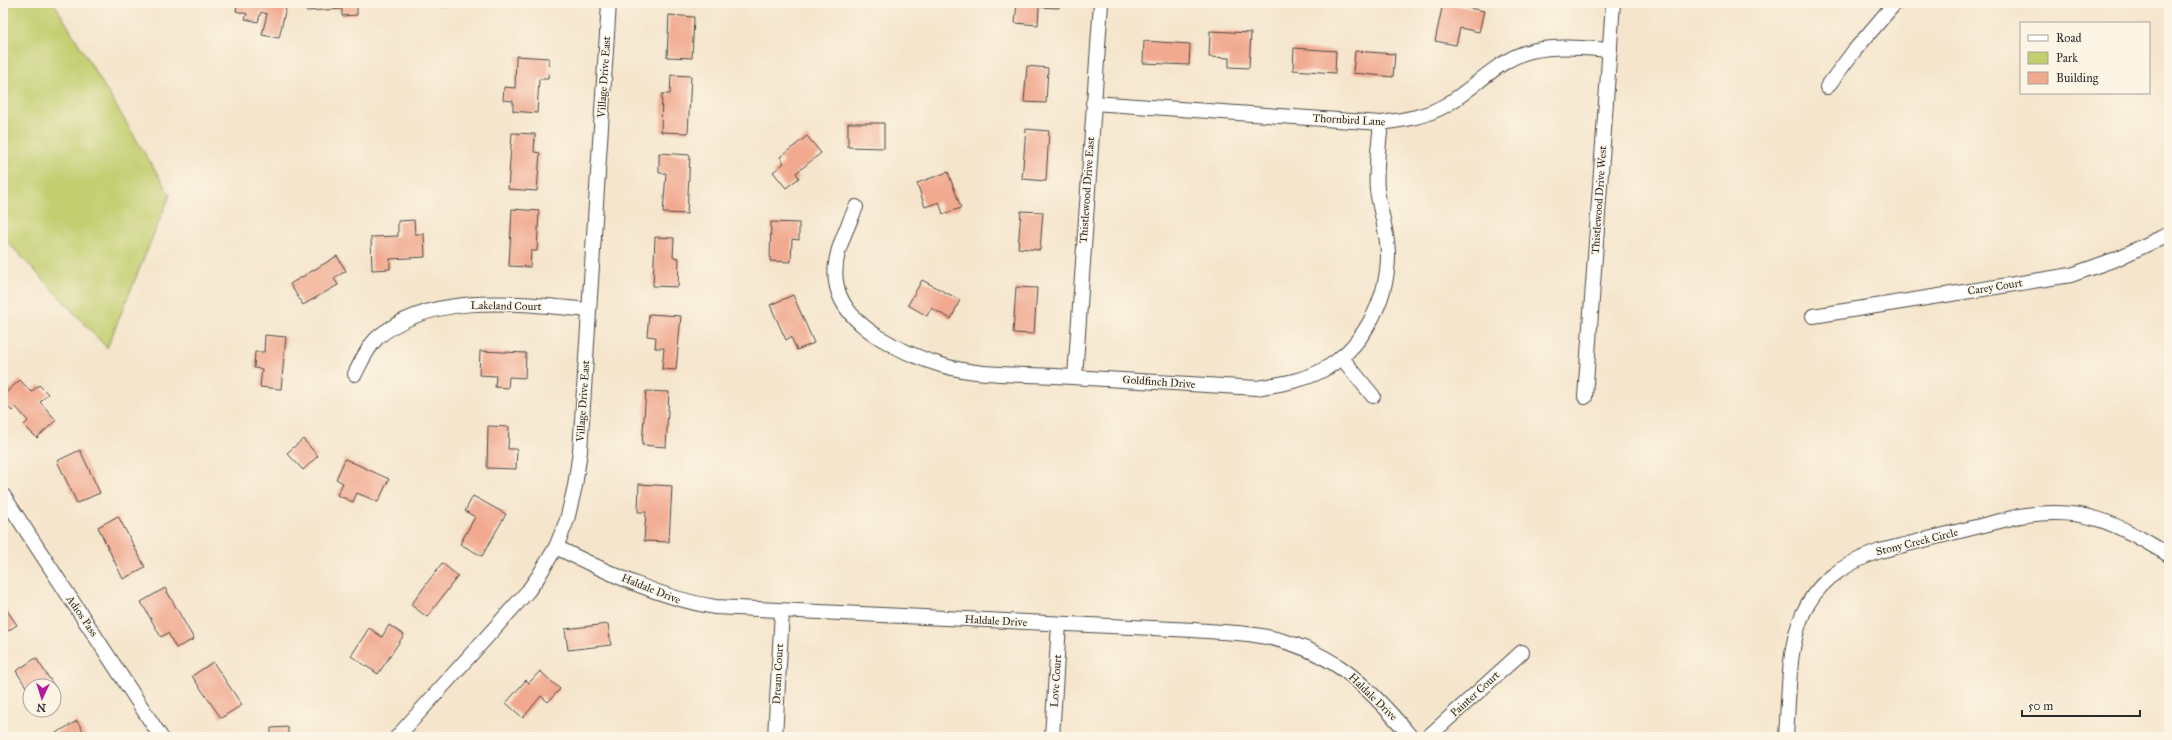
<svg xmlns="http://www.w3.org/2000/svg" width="2172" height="740" font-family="'IM FELL Great Primer',serif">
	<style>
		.green { fill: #c2ce70; stroke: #767c4e }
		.building { fill: #f1a98f }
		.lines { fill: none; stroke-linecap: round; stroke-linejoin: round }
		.street-casing { stroke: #494743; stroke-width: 16 }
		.street { stroke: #fff; stroke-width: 14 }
		.labels { text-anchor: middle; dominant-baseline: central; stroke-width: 3; stroke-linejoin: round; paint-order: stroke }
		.street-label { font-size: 11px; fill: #2b2b2b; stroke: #fcf5e5 }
	</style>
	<rect width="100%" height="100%" fill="#fcf5e5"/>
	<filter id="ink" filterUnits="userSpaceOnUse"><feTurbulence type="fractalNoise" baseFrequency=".025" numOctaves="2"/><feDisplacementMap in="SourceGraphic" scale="8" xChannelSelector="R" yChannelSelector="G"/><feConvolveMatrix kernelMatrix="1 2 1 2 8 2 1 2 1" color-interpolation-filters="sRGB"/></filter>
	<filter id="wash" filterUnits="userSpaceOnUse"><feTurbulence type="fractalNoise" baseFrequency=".012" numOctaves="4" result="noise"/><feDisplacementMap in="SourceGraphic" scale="16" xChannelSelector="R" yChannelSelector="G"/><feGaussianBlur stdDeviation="0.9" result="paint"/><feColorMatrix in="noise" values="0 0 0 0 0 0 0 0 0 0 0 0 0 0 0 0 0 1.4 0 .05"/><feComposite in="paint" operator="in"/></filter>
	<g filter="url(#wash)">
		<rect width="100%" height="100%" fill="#f5e5cc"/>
		<polygon class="green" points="3,3 54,3 170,195 107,348 3,237"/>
		<g id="blocks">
			<g class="building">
				<polygon points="230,3 287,3 279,38 262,35 267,14 261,12 258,22 245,19 247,14 236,11 237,5"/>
				<polygon points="305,3 364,3 364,5 357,5 357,15 342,16 342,9 306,11"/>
				<polygon points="418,3 446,3 445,7"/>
				<polygon points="1017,3 1059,3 1059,8 1039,7 1038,25 1015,23"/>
				<polygon points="1443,3 1484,11 1479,32 1460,28 1456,45 1435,41"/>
				<polygon points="669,15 694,17 692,58 667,57"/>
				<polygon points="1210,31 1251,33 1249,68 1229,67 1229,58 1209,57"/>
				<polygon points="1144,41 1190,44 1189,65 1143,63"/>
				<polygon points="1294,48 1336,51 1335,73 1293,70"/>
				<polygon points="1355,51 1395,54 1393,77 1353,73"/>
				<polygon points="516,56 549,58 548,79 539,79 537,113 513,111 513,101 503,100 504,87 515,88"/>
				<polygon points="1027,66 1048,68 1046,103 1024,102"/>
				<polygon points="671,75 691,76 688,133 661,132 662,94 670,94"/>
				<polygon points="848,123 884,123 884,148 848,147"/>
				<polygon points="1026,129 1049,131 1046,181 1022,179"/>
				<polygon points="512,133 535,134 534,152 540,153 537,191 508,189"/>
				<polygon points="807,136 821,153 796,173 799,178 786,188 773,172 784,163 780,157"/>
				<polygon points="659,153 690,155 687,214 663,213 666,173 659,173"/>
				<polygon points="948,172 961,208 943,214 939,202 925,207 917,183"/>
				<polygon points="512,209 539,211 537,251 531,251 530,267 509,266"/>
				<polygon points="1021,211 1043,212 1040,250 1018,248"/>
				<polygon points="414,220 415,234 424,234 425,257 390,259 390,269 372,270 371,237 398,236 398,221"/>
				<polygon points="771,222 799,223 799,240 792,239 791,262 770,261"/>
				<polygon points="655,237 674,238 673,257 679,258 678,287 653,286"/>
				<polygon points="337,256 346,271 334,278 338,285 303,305 290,284"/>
				<polygon points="922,280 960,300 951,319 931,308 927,316 908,305"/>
				<polygon points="1016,287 1037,288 1034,334 1013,333"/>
				<polygon points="793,295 814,343 797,350 791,337 786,340 770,305"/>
				<polygon points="649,314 681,316 676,370 662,369 664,348 655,348 656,337 647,336"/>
				<polygon points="265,335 286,337 281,389 260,387 262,369 254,368 255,352 264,352"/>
				<polygon points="480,351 526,353 525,378 509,377 508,388 495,387 496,376 479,375"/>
				<polygon points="20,380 31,392 39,385 48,394 40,402 56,420 37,438 24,425 28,421 16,407 12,411 3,402 3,395"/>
				<polygon points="646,391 669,392 666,447 642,445"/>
				<polygon points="488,426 509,427 508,449 517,449 516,469 487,468"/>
				<polygon points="303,439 318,456 303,470 287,453"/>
				<polygon points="80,450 100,493 77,503 57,461"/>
				<polygon points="345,459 389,479 378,502 357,493 353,502 337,495 343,483 336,479"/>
				<polygon points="639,484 672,486 669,542 644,541 646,512 638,512"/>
				<polygon points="473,496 506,514 482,556 460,544 475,517 465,511"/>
				<polygon points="118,516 145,567 123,579 98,527"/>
				<polygon points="442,563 458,576 427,617 411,605"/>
				<polygon points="165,588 194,639 176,648 168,633 161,637 141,602"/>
				<polygon points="3,605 17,625 3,634"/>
				<polygon points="608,624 611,645 568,650 565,629"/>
				<polygon points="389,625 404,635 378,674 351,656 369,628 382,637"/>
				<polygon points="36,658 58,692 54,695 54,686 30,686 30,693 16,671"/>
				<polygon points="213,662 242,705 221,718 192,676"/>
				<polygon points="540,671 560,689 548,702 541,696 523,718 506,703 526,680 529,683"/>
				<polygon points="77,721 87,737 59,737 56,733"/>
				<polygon points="288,727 288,737 271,737 271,728"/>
			</g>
		</g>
	</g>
	<g filter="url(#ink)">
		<use href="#blocks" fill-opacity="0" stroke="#494743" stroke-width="1"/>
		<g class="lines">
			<defs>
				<g id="street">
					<polyline points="1827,87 1854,51 1895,3"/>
					<path d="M1093 103 1381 123C1403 120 1426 117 1446 105 1474 89 1498 59 1531 51 1557 45 1584 48 1610 50"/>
					<path d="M856 207C846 231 830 259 837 287 846 328 905 354 941 365 977 376 1018 374 1055 376 1123 380 1190 384 1257 388 1279 384 1302 381 1321 371 1362 350 1388 300 1388 255 1388 233 1380 212 1377 190 1375 169 1379 145 1381 123"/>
					<polyline points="1813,316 2071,275 2116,259 2169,234"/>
					<polyline points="1341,357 1373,396"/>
					<path d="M355 374C361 362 367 348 377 338 433 290 522 304 589 310"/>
					<polyline points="1075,377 1101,3"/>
					<polyline points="1585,397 1613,3"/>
					<polyline points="3,495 161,737"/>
					<path d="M556 547C607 572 659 598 715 607L1194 630C1214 632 1235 632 1255 635 1328 646 1366 683 1411 737"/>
					<polyline points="397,737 528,591 538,577 556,547 567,520 575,486 580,451 609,3"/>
					<polyline points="775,737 782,611"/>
					<polyline points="1052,737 1059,624"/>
					<polyline points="1428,737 1522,652"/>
					<path d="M1786 737C1792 651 1783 584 1880 551L2020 516C2085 505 2115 523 2169 555"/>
				</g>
			</defs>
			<use href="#street" class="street-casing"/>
			<use href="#street" class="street"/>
		</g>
	</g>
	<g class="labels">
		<g class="street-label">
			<text transform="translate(604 77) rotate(-86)">Village Drive East</text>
			<text transform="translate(1349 120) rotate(3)">Thornbird Lane</text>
			<text transform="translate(1087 190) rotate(-86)">Thistlewood Drive East</text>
			<text transform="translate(1599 200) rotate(-86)">Thistlewood Drive West</text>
			<text transform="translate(1995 287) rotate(-9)">Carey Court</text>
			<text transform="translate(506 306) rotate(1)">Lakeland Court</text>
			<text transform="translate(1159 382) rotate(4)">Goldfinch Drive</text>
			<text transform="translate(583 401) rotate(-86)">Village Drive East</text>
			<text transform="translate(1917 542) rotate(-14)">Stony Creek Circle</text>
			<text transform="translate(651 589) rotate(22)">Haldale Drive</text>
			<text transform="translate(82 616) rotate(56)">Adios Pass</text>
			<text transform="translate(996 621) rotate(3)">Haldale Drive</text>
			<text transform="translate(778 674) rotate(-87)">Dream Court</text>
			<text transform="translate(1056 681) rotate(-86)">Love Court</text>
			<text transform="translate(1475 694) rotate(-42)">Painter Court</text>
			<text transform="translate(1373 697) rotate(44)">Haldale Drive</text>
		</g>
	</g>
	<rect width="2172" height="740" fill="none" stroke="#fcf5e5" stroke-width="16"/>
	<rect x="2020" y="22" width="130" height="72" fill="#fcf5e5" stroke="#a8a49b"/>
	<rect x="2028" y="35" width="20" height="6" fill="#ffffff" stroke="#a8a49b"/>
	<text x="2056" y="42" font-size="12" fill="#2b2b2b">Road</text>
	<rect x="2028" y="52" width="20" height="12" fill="#c2ce70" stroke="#a8a49b"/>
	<text x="2056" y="62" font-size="12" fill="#2b2b2b">Park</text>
	<rect x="2028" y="72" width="20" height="12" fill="#f1a98f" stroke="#a8a49b"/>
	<text x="2056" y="82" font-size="12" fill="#2b2b2b">Building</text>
	<g transform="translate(42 698) rotate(184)"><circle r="19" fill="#fcf5e5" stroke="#a8a49b"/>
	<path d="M0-3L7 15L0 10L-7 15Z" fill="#b5179e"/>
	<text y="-6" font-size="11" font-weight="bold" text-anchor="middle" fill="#2b2b2b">N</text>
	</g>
	<path d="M2022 710v6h118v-6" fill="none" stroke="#2b2b2b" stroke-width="2"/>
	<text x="2028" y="710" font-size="12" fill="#2b2b2b" stroke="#fcf5e5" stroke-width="3" paint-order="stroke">50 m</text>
</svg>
